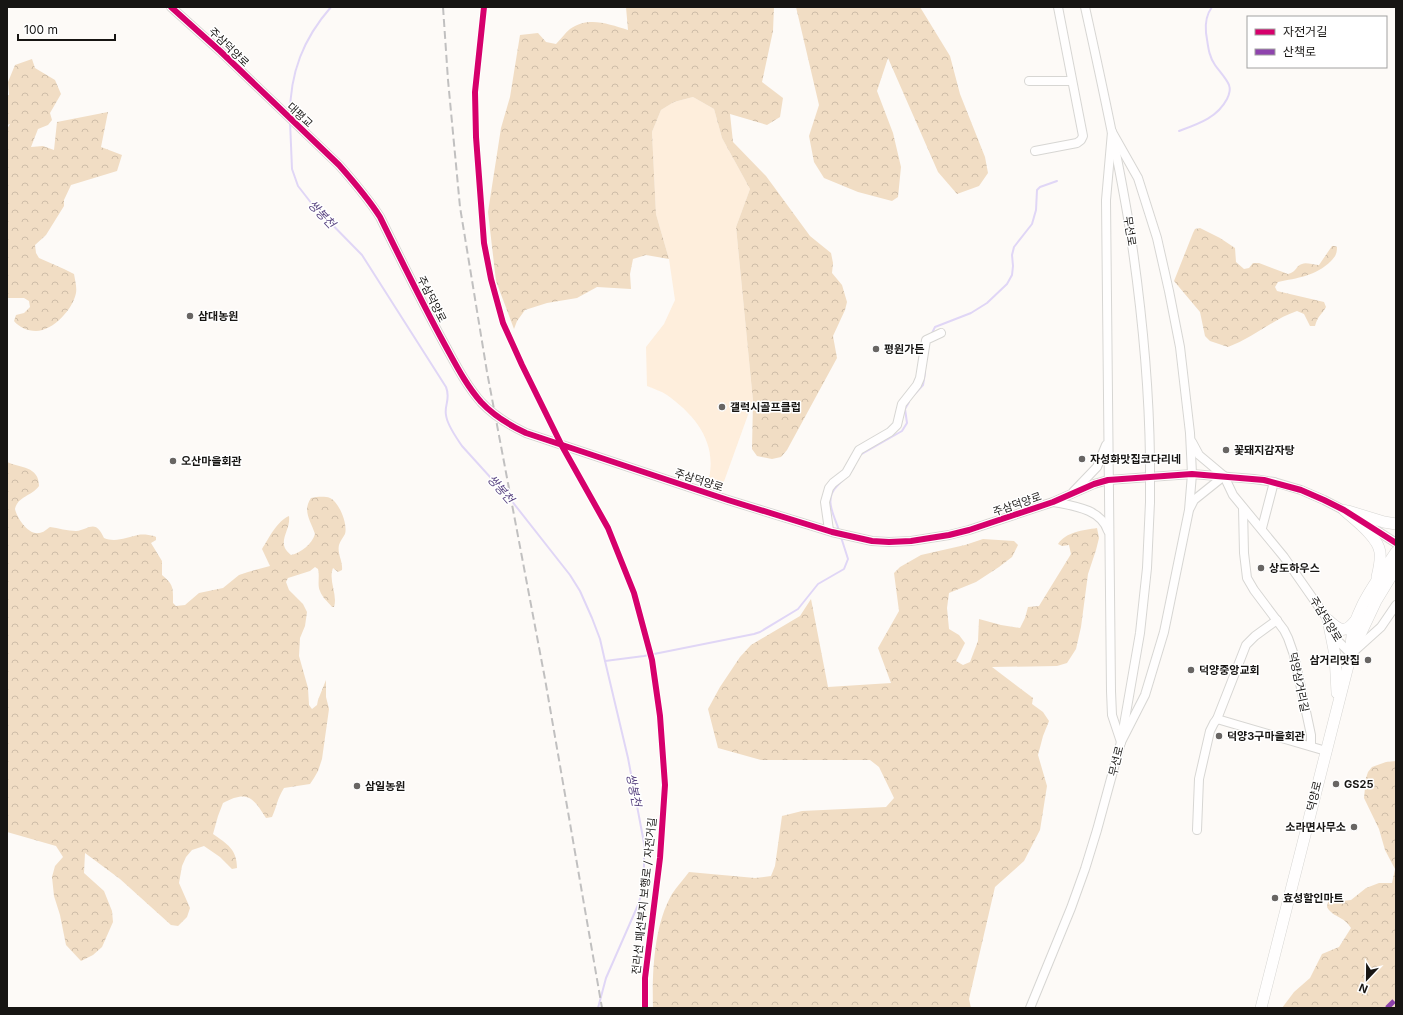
<svg xmlns="http://www.w3.org/2000/svg" width="1403" height="1015" font-family="Inter,'Noto Sans KR',sans-serif">
	<style>
		.grass { fill: #feeedc }
		.forest { fill: url(#forest-crowns) }
		.lines { fill: none; stroke-linecap: round; stroke-linejoin: round }
		.stream { stroke: #e0d6f6; stroke-width: 2 }
		.minor-casing { stroke: #d7d6d3; stroke-width: 10 }
		.major-casing { stroke: #d7d6d3; stroke-width: 12 }
		.minor { stroke: #fffefe; stroke-width: 8 }
		.major { stroke: #fffefe; stroke-width: 11 }
		.rail { stroke: #c1c0c0; stroke-width: 2; stroke-dasharray: 8 4; stroke-linecap: butt }
		.minor-bridge-casing { stroke: #d7d6d3; stroke-width: 10; stroke-linecap: butt }
		.minor-bridge { stroke: #fffefe; stroke-width: 8 }
		.quiet { stroke: #8e44ad; stroke-width: 5; stroke-dasharray: 10 5; stroke-linecap: butt }
		.cycleway-casing { stroke: #fff; stroke-width: 8 }
		.cycleway { stroke: #d6006c; stroke-width: 6 }
		.poi-dot { fill: #686563; stroke: #fff; stroke-width: 1.5 }
		.labels { text-anchor: middle; dominant-baseline: central; stroke-width: 3; stroke-linejoin: round; paint-order: stroke }
		.street-label { font-size: 11px; fill: #171513; stroke: #fff }
		.poi-label { font-size: 11px; font-weight: bold; fill: #171513; stroke: #fff; text-anchor: start }
		.water-label { font-size: 12px; font-style: italic; fill: #5b4783; stroke: #fff }
	</style>
	<defs>
		<pattern id="forest-crowns" width="20" height="18" patternUnits="userSpaceOnUse"><rect width="20" height="18" fill="#f1ddc4"/><path d="M2 6a3 3 0 1 1 6 0M12 15a3 3 0 1 1 6 0" fill="none" stroke="#cebda8"/></pattern>
	</defs>
	<rect width="100%" height="100%" fill="#fdfaf7"/>
	<path class="grass" d="M693 97 714 109 722 138 750 189 736 227 753 401 718 498 704 493C706 488 708 483 709 478 717 442 695 415 667 395 661 391 654 389 647 386L646 347 664 324 675 300 669 259 656 214 652 132 661 110 674 102Z"/>
	<g class="forest">
		<path d="M626 7H774L773 31 762 82 783 98 780 117 767 125 730 114 733 142 766 176 810 236 831 253 833 263 832 273 842 285 847 302 845 310 833 336 837 358 787 450 781 457 772 459 757 456 752 449 753 401 736 227 750 189 722 138 714 109 693 97 674 102 661 110 652 132 656 214 669 259 646 255 633 259 630 274 631 289 597 287 577 298 547 303 525 310 517 321 514 329 496 281 488 212 501 128 510 97 520 35 538 33 546 42 556 44C561 39 565 33 570 29 589 16 608 24 628 30Z"/>
		<polygon points="796,7 920,7 950,56 960,94 985,157 988,173 979,186 957,194 938,172 888,58 877,91 893,133 901,167 898,197 892,201 858,192 824,178 814,162 809,136 819,105"/>
		<path d="M32 59 35 68 55 80 61 94 50 113 52 120 48 125 38 129 31 147 43 146 54 150 57 122 108 112 101 147 122 155 117 171 71 185 64 200V206L46 235 35 245 36 253 39 258 64 269 74 274C75 280 77 287 76 293 73 309 53 331 36 331 27 331 19 327 14 321L16 315 24 313 30 307 29 301 24 298H7V129L10 124 7 125V96L9 95 8 82 15 65Z"/>
		<path d="M1200 228 1220 238 1235 248 1236 262 1244 269 1249 268 1253 263H1259L1288 274C1297 272 1296 265 1302 264 1306 262 1313 265 1319 265L1332 246H1335L1337 247C1337 254 1335 257 1331 261 1316 276 1297 278 1278 282L1275 287 1277 291 1324 302 1326 307C1321 316 1318 315 1315 326H1310L1304 314 1297 311C1273 319 1253 338 1228 347L1210 341 1205 336 1200 312 1174 281 1193 233 1195 229Z"/>
		<path d="M7 462C20 468 39 466 39 486 32 496 18 496 15 509 17 518 28 535 39 533 43 533 47 529 50 527 58 528 68 531 76 531 89 530 95 518 104 538 116 543 127 537 138 535 143 534 149 535 154 536L156 537V540L151 543 162 561V575C174 585 173 588 173 603L176 606 185 605 199 593 223 588 239 575 248 572 270 566 262 549C269 538 277 521 289 516 291 531 275 543 291 555 301 553 312 544 315 534 311 521 302 511 311 498 317 497 324 496 330 498 339 502 348 524 345 534 343 538 340 541 339 545 337 554 343 561 342 570L338 572 333 568C328 581 338 594 334 607H332C328 602 322 597 320 591 317 585 320 576 318 569L315 567 310 571 288 578 286 582 289 590 303 604 307 612 305 626 300 638 299 656 308 688 309 705 312 709 317 705 318 700 326 680V697L329 709 322 759 318 771 314 778 310 784 284 788C277 799 277 806 272 817L266 818C253 797 247 790 223 803L218 816 213 834C227 844 237 849 237 868L232 869 220 857 204 846 192 850 186 857 182 866 179 883 190 908 187 917 178 926 171 925 120 879 85 853 84 873 104 891 112 911 113 922 102 947 93 955 81 961 66 945 60 915 54 896 52 877 55 866 63 857 56 846 7 832Z"/>
		<path d="M1097 528 1099 538 1096 550 1088 574 1081 627 1076 649 1067 663 1057 666 992 667 1033 698 1032 704 1043 712 1049 721 1043 736 1038 755 1047 786 1040 830 1024 861 995 887 969 999 971 1008H653C652 972 654 925 672 894 677 886 684 879 689 872L755 878 771 876 775 866 782 816 802 811 886 807 894 798 879 767 870 760H761L718 748 708 709 720 687 740 657 751 645 800 616 811 599 828 687 891 683 878 648 899 611 894 573 900 567 921 555 965 545 983 539 1014 541 1018 545 1012 557 999 567 976 582 949 593 947 608 949 629 959 635 965 643 956 661 963 665 970 662 978 641 979 619 1001 625 1020 628 1025 618 1028 607 1039 606 1071 554 1069 545 1062 546 1058 544C1066 532 1083 530 1097 528Z"/>
		<path d="M1396 761V1008H1282L1294 992 1310 978 1322 954 1339 947 1351 928C1344 916 1332 917 1327 907L1328 902 1331 900 1343 901 1351 900 1366 888 1379 883H1392L1395 869 1385 850 1379 829 1364 798 1366 778 1368 772 1372 767 1386 762Z"/>
	</g>
	<g class="lines">
		<g class="stream">
			<path d="M290 115C290 73 303 39 331 7"/>
			<path d="M290 121 292 169 298 186 312 204 362 255 446 387C451 399 444 405 446 415 447 425 456 437 462 446L511 500 570 575 580 591 592 618 600 639 605 661 628 758 644 843V866L642 892 638 905 606 978 598 1008"/>
			<path d="M1179 131C1198 124 1217 118 1227 99 1229 95 1231 90 1229 85 1226 78 1219 71 1215 65 1208 55 1208 44 1206 33 1205 23 1206 15 1212 7"/>
			<polyline points="931,335 935,327 971,313 987,303 1007,284 1012,275 1013,266 1012,255 1014,247 1032,224 1036,210 1037,190 1040,187 1057,181"/>
			<polyline points="911,398 923,385 925,373"/>
			<polyline points="860,455 902,431 907,423 905,409 909,402"/>
			<path d="M839 531C835 516 823 500 837 486 843 479 849 476 854 467"/>
			<polyline points="605,661 644,656 754,634 760,632 798,609 818,584 844,569 848,559 841,537"/>
		</g>
		<defs>
			<g id="minor">
				<path d="M171 7 220 51 339 165C354 182 368 198 380 217 401 260 422 303 445 345 456 365 466 385 481 402 494 416 509 425 526 433L728 500 832 532 872 541 889 542 911 541 949 535 969 530 1053 502 1094 484 1108 480 1192 474 1254 479 1274 482 1301 490 1324 500 1349 513"/>
				<path d="M1085 7C1101 79 1117 151 1129 224 1141 302 1149 380 1150 459"/>
				<polyline points="1029,81 1072,81"/>
				<polyline points="1112,132 1138,178 1157,238 1169,291 1180,347 1190,433 1192,474 1189,510 1164,632 1145,695 1121,742"/>
				<polyline points="1112,132 1106,200 1111,691 1112,715 1121,742"/>
				<polyline points="1035,151 1077,143 1081,140 1083,136 1058,7"/>
				<polyline points="1192,442 1199,455 1224,476 1233,495 1284,557 1328,620 1337,640 1351,654 1381,627 1396,605"/>
				<polyline points="1073,492 1097,467 1106,445"/>
				<path d="M1054 502C1074 506 1101 509 1108 531"/>
				<polyline points="1190,508 1194,500 1224,476"/>
				<polyline points="1243,508 1244,553 1247,578 1254,590 1284,630 1288,638 1294,655 1311,735 1311,746"/>
				<polyline points="1362,521 1396,543"/>
				<polyline points="1262,528 1274,482"/>
				<polyline points="829,530 825,502 829,488 833,483 846,473 859,450 890,432 897,425 902,404 917,385 920,378 926,340 941,333"/>
				<polyline points="1217,719 1326,751"/>
				<polyline points="1197,830 1199,779 1210,731 1214,723 1217,719 1246,645 1255,636 1277,620"/>
				<polyline points="1030,1008 1071,908 1085,869 1097,830 1121,742 1140,633 1147,568 1150,502"/>
			</g>
			<g id="major">
				<path d="M1344 510C1355 520 1378 537 1380 552 1381 560 1379 569 1377 577"/>
				<polyline points="1348,511 1384,522 1396,524"/>
				<polyline points="1328,620 1335,655 1337,693"/>
				<path d="M1328 620C1340 631 1345 634 1356 620"/>
				<path d="M1351 646C1352 611 1378 580 1396 552"/>
				<polyline points="1261,1008 1351,654 1376,601 1396,568"/>
			</g>
		</defs>
		<use href="#minor" class="minor-casing"/>
		<use href="#major" class="major-casing"/>
		<use href="#minor" class="minor"/>
		<use href="#major" class="major"/>
		<polyline class="rail" points="443,7 448,80 460,207 487,372 545,679 602,1008"/>
		<defs>
			<polyline id="minor-bridge" points="1150,459 1150,502"/>
		</defs>
		<use href="#minor-bridge" class="minor-bridge-casing"/>
		<use href="#minor-bridge" class="minor-bridge"/>
		<polyline class="quiet" points="1387,1008 1396,999"/>
		<defs>
			<g id="cycleway">
				<path d="M171 7 220 51 339 165C354 182 368 198 380 217 401 260 422 303 445 345 456 365 466 385 481 402 494 416 509 425 526 433L728 500 832 532 872 541 889 542 911 541 949 535 969 530 1053 502 1094 484 1108 480 1192 474 1264 480 1301 490 1324 500 1344 510 1396 543"/>
				<polyline points="484,7 475,92 476,137 484,243 491,279 503,323 522,365 562,446 608,528 634,593 652,660 660,716 665,785 660,858 645,978 645,1008"/>
			</g>
		</defs>
		<use href="#cycleway" class="cycleway-casing"/>
		<use href="#cycleway" class="cycleway"/>
	</g>
	<g class="poi-dot">
		<circle cx="190" cy="316" r="4"/>
		<circle cx="876" cy="349" r="4"/>
		<circle cx="722" cy="407" r="4"/>
		<circle cx="1226" cy="450" r="4"/>
		<circle cx="1082" cy="459" r="4"/>
		<circle cx="173" cy="461" r="4"/>
		<circle cx="1261" cy="568" r="4"/>
		<circle cx="1368" cy="660" r="4"/>
		<circle cx="1191" cy="670" r="4"/>
		<circle cx="1219" cy="736" r="4"/>
		<circle cx="1336" cy="784" r="4"/>
		<circle cx="357" cy="786" r="4"/>
		<circle cx="1354" cy="827" r="4"/>
		<circle cx="1275" cy="898" r="4"/>
	</g>
	<g class="labels">
		<g class="street-label">
			<text transform="translate(229 47) rotate(44)">주삼덕양로</text>
			<text transform="translate(300 115) rotate(43)">대평교</text>
			<text transform="translate(1130 231) rotate(81)">무선로</text>
			<text transform="translate(432 299) rotate(63)">주삼덕양로</text>
			<text transform="translate(699 480) rotate(18)">주삼덕양로</text>
			<text transform="translate(1017 504) rotate(-19)">주삼덕양로</text>
			<text transform="translate(1326 619) rotate(59)">주삼덕양로</text>
			<text transform="translate(1299 682) rotate(78)">덕양삼거리길</text>
			<text transform="translate(1116 761) rotate(-76)">무선로</text>
			<text transform="translate(1314 796) rotate(-76)">덕양로</text>
			<text transform="translate(644 896) rotate(-84)">전라선 폐선부지 보행로 / 자전거길</text>
		</g>
		<g class="poi-label">
			<text x="198" y="316">삼대농원</text>
			<text x="884" y="349">평원가든</text>
			<text x="730" y="407">갤럭시골프클럽</text>
			<text x="1234" y="450">꽃돼지감자탕</text>
			<text x="1090" y="459">자성화맛집코다리네</text>
			<text x="181" y="461">오산마을회관</text>
			<text x="1269" y="568">상도하우스</text>
			<text x="1360" y="660" text-anchor="end">삼거리맛집</text>
			<text x="1199" y="670">덕양중앙교회</text>
			<text x="1227" y="736">덕양3구마을회관</text>
			<text x="1344" y="784">GS25</text>
			<text x="365" y="786">삼일농원</text>
			<text x="1346" y="827" text-anchor="end">소라면사무소</text>
			<text x="1283" y="898">효성할인마트</text>
		</g>
		<g class="water-label">
			<text transform="translate(322 214) rotate(46)">쌍봉천</text>
			<text transform="translate(501 489) rotate(49)">쌍봉천</text>
			<text transform="translate(634 790) rotate(79)">쌍봉천</text>
		</g>
	</g>
	<rect width="1403" height="1015" fill="none" stroke="#171513" stroke-width="16"/>
	<rect x="1247" y="16" width="140" height="52" fill="#ffffff" stroke="#a2a1a1"/>
	<rect x="1255" y="29" width="20" height="6" fill="#d6006c" stroke="#a2a1a1"/>
	<text x="1283" y="36" font-size="12" fill="#171513">자전거길</text>
	<rect x="1255" y="49" width="20" height="6" fill="#8e44ad" stroke="#a2a1a1"/>
	<text x="1283" y="56" font-size="12" fill="#171513">산책로</text>
	<g transform="translate(1367 979) rotate(202)" stroke="#ffffff" stroke-width="3" paint-order="stroke">
	<path d="M0-3L7 15L0 10L-7 15Z" fill="#171513"/>
	<text y="-6" font-size="11" font-weight="bold" text-anchor="middle" fill="#171513">N</text>
	</g>
	<path d="M18 34v6h97v-6" fill="none" stroke="#171513" stroke-width="2"/>
	<text x="24" y="34" font-size="12" fill="#171513" stroke="#ffffff" stroke-width="3" paint-order="stroke">100 m</text>
</svg>
